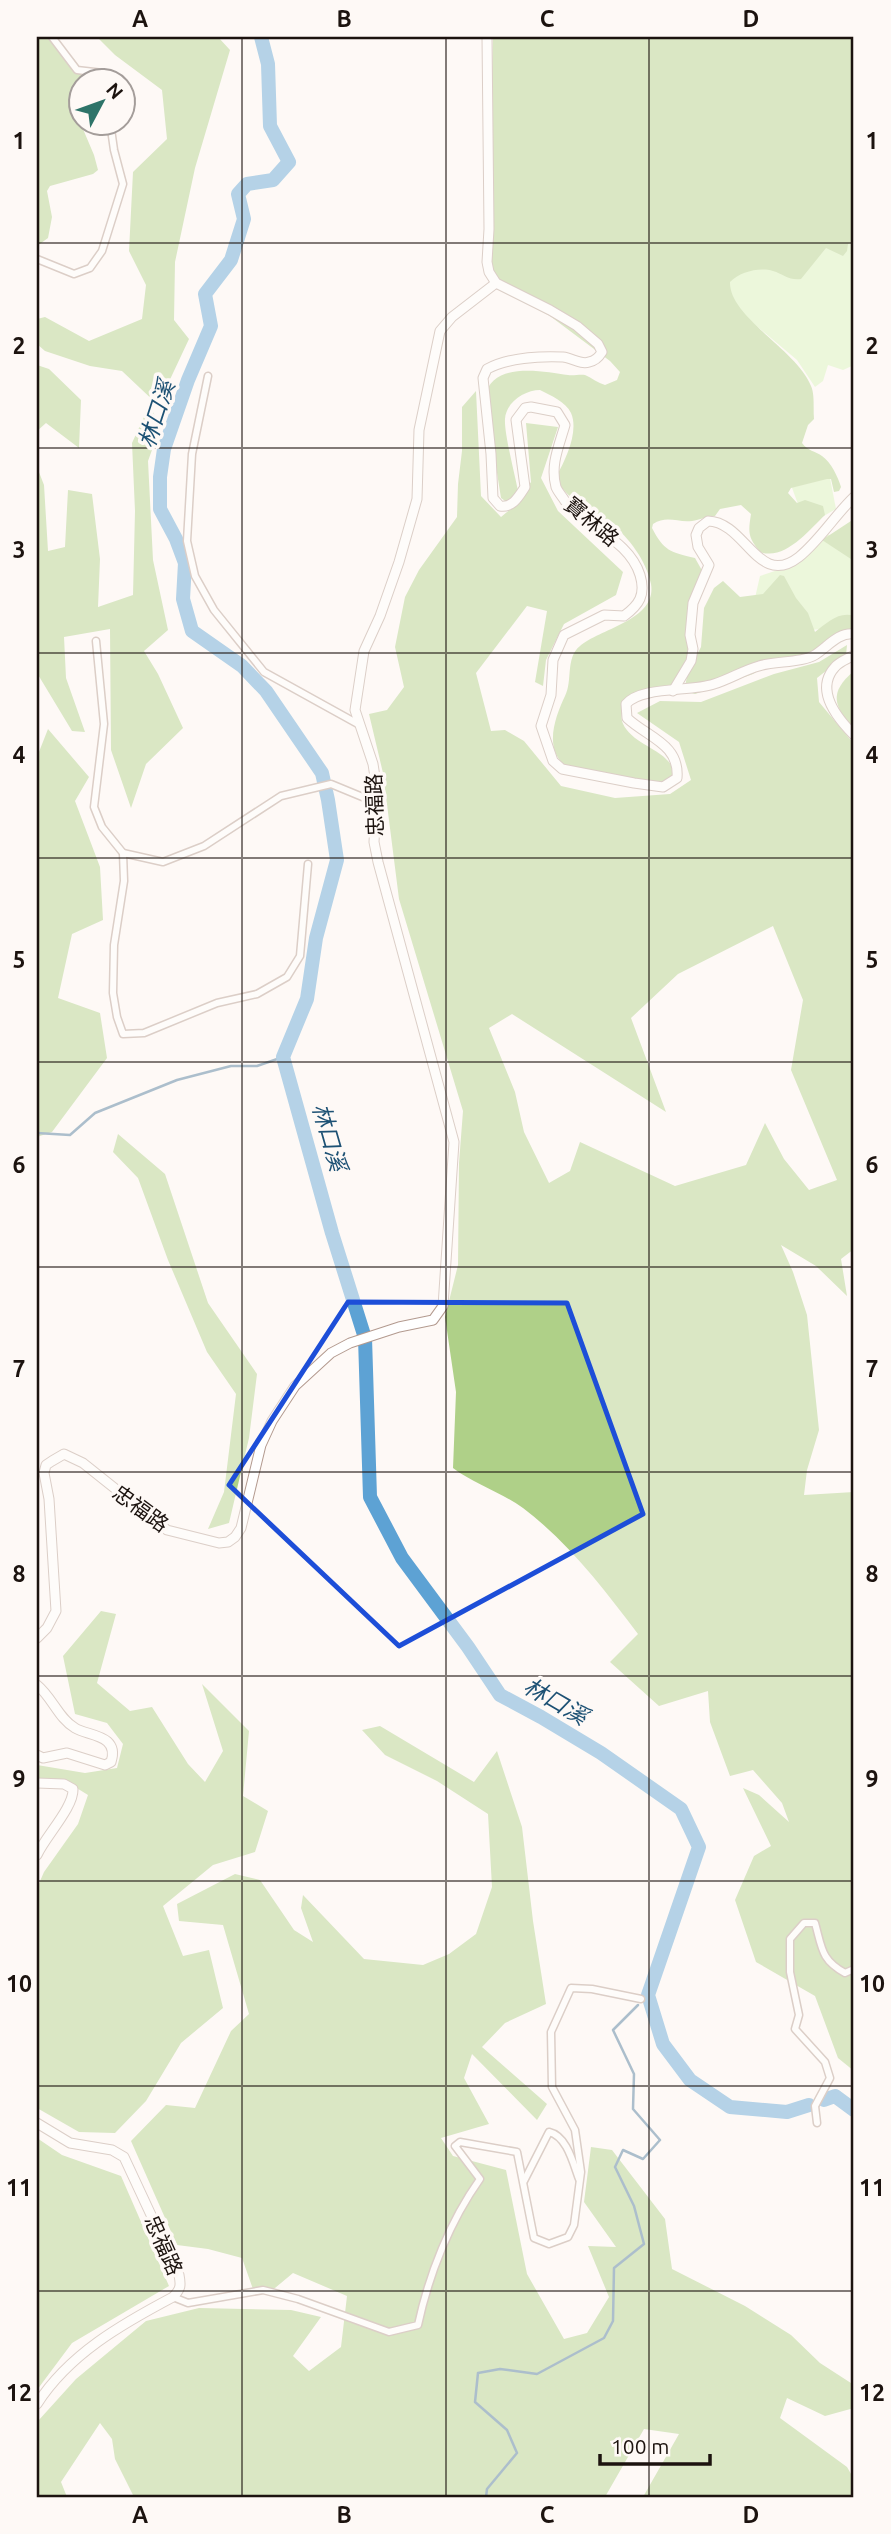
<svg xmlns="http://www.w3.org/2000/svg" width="891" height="2534" font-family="Ubuntu,'Noto Sans TC',sans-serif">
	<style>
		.green { fill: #d8f3bb }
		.forest { fill: #afd088; fill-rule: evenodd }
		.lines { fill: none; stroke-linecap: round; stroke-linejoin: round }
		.stream { stroke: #4a7799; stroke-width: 2.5 }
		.river { stroke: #5da2d4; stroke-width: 14 }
		.street-casing { stroke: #b39a8f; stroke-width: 9 }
		.secondary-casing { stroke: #b39a8f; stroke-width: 11 }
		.street { stroke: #fff; stroke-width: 6 }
		.secondary { stroke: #fff; stroke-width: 9 }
		.marked { fill: none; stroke: #1d4ed8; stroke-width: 5; stroke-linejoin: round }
		.grid { fill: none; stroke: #1c130f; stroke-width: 2; stroke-opacity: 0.55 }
		.labels { text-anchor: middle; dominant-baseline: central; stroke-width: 7; stroke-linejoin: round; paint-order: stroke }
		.street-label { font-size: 21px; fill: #1c130f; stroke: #fef9f6 }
		.water-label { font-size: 23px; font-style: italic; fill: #1d5174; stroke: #fef9f6 }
		.neatline { fill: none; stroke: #1c130f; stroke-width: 2.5 }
		.grid-label { font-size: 23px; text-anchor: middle; font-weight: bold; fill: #1c130f }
	</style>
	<rect width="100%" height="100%" fill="#fef9f6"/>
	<g class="green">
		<polygon points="854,213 854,365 843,370 828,365 823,381 815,387 797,360 707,284"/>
		<polygon points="784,466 830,478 836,509 806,526"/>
		<polygon points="826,533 854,551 854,625 795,632 752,611 760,576 784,568"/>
	</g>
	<g class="forest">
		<polygon points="37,37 48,37 74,59 86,77 87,80 80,80 80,122 94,155 98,170 93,174 50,186 47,191 52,217 48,238 37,246"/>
		<polygon points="97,37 218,37 230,50 195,168 175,262 174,320 189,339 158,405 122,371 90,366 45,351 37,344 37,319 45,317 89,341 142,319 146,285 129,251 133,172 167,139 162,90 115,55"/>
		<path d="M493 37H854V240L848 244 847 251 843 256 826 248 801 279C790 281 783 274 773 271 759 267 740 272 730 282 729 317 797 350 811 386 815 395 813 409 814 419L808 425 802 443C808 451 815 451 822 456 831 462 838 477 841 487L839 491 834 492 831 479H827L791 488 788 493 797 503 805 500 823 506 825 515C809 530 785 561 760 552 748 537 748 533 751 514L741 505 720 509 715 516C706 516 700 520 692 521 678 523 667 515 653 524L652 528C664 551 670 552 695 558L704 574 688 633 689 652 676 683 666 692C639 694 601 710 635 738 645 746 659 751 667 760 672 764 672 769 672 775L663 784C639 780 614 776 590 772 584 771 574 771 569 768 542 752 555 717 565 696 573 681 565 658 580 646 601 628 657 620 651 584 646 560 629 538 611 523 594 509 560 499 557 475 566 459 579 431 571 413 566 402 550 395 540 390 525 390 506 402 505 419 504 433 515 475 518 491L508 503 501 498 485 397C491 361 542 371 568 375 573 376 580 374 585 375 592 378 598 383 605 385L617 380 620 372 610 361 550 316 508 294 492 273 488 238Z"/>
		<polygon points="37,365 49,369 81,400 79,448 46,423 37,431"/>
		<path d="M476 391 481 496 501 517 513 507 531 482 526 423 558 427 541 478 558 511 623 572 616 595 564 624 546 660 543 686 535 682 547 611 527 606 476 673 491 731 505 730 524 741 561 786 615 798 670 794 691 780 679 742 637 713 660 701 701 702 774 674 819 662 847 645 846 655 817 678 819 702 854 744V1249L841 1259 847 1296 816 1266 781 1245 793 1272 807 1315 819 1430 807 1470 804 1495 854 1492V2071L838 2058 815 1996 756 1962 735 1900 754 1856 771 1846 743 1788 759 1795 789 1822 782 1803 753 1770 730 1776 710 1722 708 1691 659 1706 610 1662 638 1634C604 1589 568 1542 523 1508 501 1492 474 1484 453 1468L456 1392 445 1317 458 1265 459 1163 463 1111 399 899 383 773 369 714 387 710 404 687 395 647 405 597 419 570 457 517 458 484 462 451V407ZM773 926 803 1000 791 1070 837 1180 809 1190 784 1159 765 1123 746 1165 675 1186 580 1142 570 1171 549 1183 524 1132 515 1092 489 1028 512 1014 666 1112 631 1018 678 974Z"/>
		<polygon points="149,406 161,425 148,461 153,560 168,630 144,651 158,674 183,728 146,764 131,808 111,750 110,629 64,637 66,678 85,732 72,731 37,673 37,467 44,485 48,551 65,547 68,490 92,494 100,559 98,607 133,595 135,511 132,443"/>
		<polygon points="854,519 854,561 822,540"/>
		<path d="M780 575 784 576 796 598 808 613 815 632C827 623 839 611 854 616V633L803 655 773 662 753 674 728 683 695 694 688 692 685 686 688 672 701 647 704 608 714 588 723 581 740 597 763 594Z"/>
		<path d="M854 671V730C834 706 828 693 854 671Z"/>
		<polygon points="48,729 89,777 75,801 100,867 103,920 72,934 58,998 100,1013 107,1058 52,1132 37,1137 37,757"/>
		<polygon points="118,1134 165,1174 208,1303 257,1374 249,1438 229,1523 208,1529 224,1492 236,1394 207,1352 168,1260 138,1178 113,1152"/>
		<polygon points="101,1611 116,1614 97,1683 130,1711 152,1707 188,1764 205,1782 223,1751 202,1684 249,1731 243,1796 268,1811 255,1852 213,1865 163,1906 183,1956 209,1950 223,2008 181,2043 146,2101 115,2133 79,2132 37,2108 37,1888 44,1872 78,1824 88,1795 67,1782 37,1779 37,1765 85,1773 117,1768 123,1744 107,1723 75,1714 63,1656"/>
		<polygon points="380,1726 474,1782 497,1751 522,1827 533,1921 546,2004 505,2023 482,2047 547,2104 537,2120 472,2054 464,2078 489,2124 441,2138 453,2156 506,2170 527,2274 564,2339 587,2333 609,2297 588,2246 616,2247 584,2202 591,2147 612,2150 665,2219 672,2269 745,2306 791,2335 820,2363 854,2385 854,2408 825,2416 787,2398 780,2418 847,2467 854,2479 854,2497 643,2497 679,2434 644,2429 605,2497 134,2497 115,2459 112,2439 100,2423 61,2482 67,2497 37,2497 38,2421 76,2379 146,2321 199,2308 291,2310 321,2317 293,2356 309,2371 341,2347 347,2296 293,2273 269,2293 254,2292 242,2258 208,2249 177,2245 131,2141 166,2105 195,2108 231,2031 249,2014 223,1925 179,1921 177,1904 235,1874 260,1880 294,1930 313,1942 301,1908 303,1895 364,1959 423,1965 449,1954 476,1934 492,1887 488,1814 437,1781 385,1755 362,1730"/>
		<polygon points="37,2138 62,2155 121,2176 169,2286 72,2343 37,2390"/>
	</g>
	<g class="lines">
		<g class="stream">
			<polyline points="37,1133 70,1135 95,1113 177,1080 231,1066 257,1066 283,1057"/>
			<polyline points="647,1996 648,1995"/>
			<polyline points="486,2497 487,2489 517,2453 507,2430 475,2402 478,2373 500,2369 537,2374 604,2338 613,2321 614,2268 644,2244 634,2206 615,2167 623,2150 643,2159 660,2140 633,2109 634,2074 613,2030 638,2005"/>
		</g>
		<g class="river">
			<polyline points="261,37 268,64 270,126 289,162 273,180 247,184 238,194 244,219 231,260 205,294 211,326 188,380 164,449 160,477 160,509 176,539 185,563 183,599 192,631 242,666 266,691 322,773 328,800 337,860 316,938 307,999 283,1057 332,1233 365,1338 370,1497 402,1558 468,1647 500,1695 541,1717 601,1753 681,1809 699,1847 648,1995 663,2044 690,2080 730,2107 787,2112 809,2105"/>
			<polyline points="824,2100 835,2096 854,2110"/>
		</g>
		<defs>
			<g id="street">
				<polyline points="52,37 77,70 103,73 110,80"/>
				<polyline points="37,259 74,274 90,268 102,251 123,184 114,150 110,122"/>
				<polyline points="208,376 192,454 187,541 195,576 214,610 264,672 358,724"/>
				<polyline points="96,641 104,724 94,807 102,827 123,853 124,881 114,945 113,993 117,1017 123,1034 144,1033 217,1003 257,994 287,977 300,956 308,864"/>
				<polyline points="123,853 163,862 204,846 281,796 331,784 377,803"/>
				<path d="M817 2123 815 2106 830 2078 825 2062 795 2029 799 2015 790 1972V1939L804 1923H815C822 1948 821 1960 845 1973L854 1969"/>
				<path d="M524 2181 549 2132C567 2136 573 2163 579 2179"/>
				<path d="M173 2297 188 2303 263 2290 298 2299 389 2332 418 2325C429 2274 450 2221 480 2179L455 2146 460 2142 517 2152 534 2238 549 2244 568 2237 574 2225 581 2172 575 2130 552 2087 551 2032 571 1988 592 1989 641 1999"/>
			</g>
			<g id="secondary">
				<path d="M487 37 489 229 487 262 489 272 496 283 550 310 577 326 598 344 602 352C599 357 595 361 589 362 581 365 572 358 563 357 539 356 507 358 487 369L483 378 491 454 493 498 500 506C513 508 519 496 525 487L516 420 525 408 531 407 557 412 565 425C559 446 550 465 556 487 558 492 562 496 565 501 588 528 629 540 640 575 646 595 639 605 624 616L604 615 564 635 553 660 551 695 541 726 553 761 562 769 634 783 663 787 677 778C680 744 647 737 627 718L626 704C641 686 691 692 714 684 730 679 744 670 759 666 774 661 800 663 813 656 826 649 837 632 854 634"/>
				<path d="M854 655C848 659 840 661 835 667 814 690 837 718 854 735"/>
				<path d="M673 691 691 661 693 649 690 635 693 603 709 565 698 547 696 535 699 528 708 521C746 522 758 589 799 557 820 540 835 515 854 497"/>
				<polyline points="37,1638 47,1628 56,1611 49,1499 44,1473 46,1465 52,1461 64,1454 83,1463 167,1530 219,1543 228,1542 235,1537 241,1528 261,1445 272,1421 295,1386 331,1353 350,1343 399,1327 433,1320 443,1306 454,1142 378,862 374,842 377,790 373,764 355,710 364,651 380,616 399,562 417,499 419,430 440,331 452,317 496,283"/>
				<path d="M37 1685C52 1697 59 1719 75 1728 87 1736 120 1734 111 1762L105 1765 67 1753 43 1758 37 1755"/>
				<path d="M37 1783 64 1784 73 1789C74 1807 45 1837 37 1855"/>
				<path d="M37 2123 70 2143 112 2150 124 2157 179 2275C181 2285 181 2289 173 2297 122 2324 69 2354 37 2404"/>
			</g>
		</defs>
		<use href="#street" class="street-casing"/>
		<use href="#secondary" class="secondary-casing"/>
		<use href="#street" class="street"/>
		<use href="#secondary" class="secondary"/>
	</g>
	<path d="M0 0H891V2534H0ZM348 1302 567 1303 643 1514 399 1646 229 1485Z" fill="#fef9f6" fill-opacity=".55" fill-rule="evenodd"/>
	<path class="marked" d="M348 1302 567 1303 643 1514 399 1646 229 1485Z"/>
	<path class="grid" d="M242 37V2497M446 37V2497M649 37V2497M37 243H854M37 448H854M37 653H854M37 858H854M37 1062H854M37 1267H854M37 1472H854M37 1676H854M37 1881H854M37 2086H854M37 2291H854"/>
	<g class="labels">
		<g class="street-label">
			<text transform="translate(592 521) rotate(40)">寶林路</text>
			<text transform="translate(374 805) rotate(-92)">忠福路</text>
			<text transform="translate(141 1508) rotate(36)">忠福路</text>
			<text transform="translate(164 2245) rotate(66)">忠福路</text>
		</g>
		<g class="water-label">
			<text transform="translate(156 414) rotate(-72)">林口溪</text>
			<text transform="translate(330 1137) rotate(74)">林口溪</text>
			<text transform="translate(556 1701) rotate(30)">林口溪</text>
		</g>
	</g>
	<rect width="891" height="2534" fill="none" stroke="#fef9f6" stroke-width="77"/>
	<g transform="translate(102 102) rotate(49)"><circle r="33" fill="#fef9f6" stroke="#a49d9a" stroke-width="2"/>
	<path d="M0-5L12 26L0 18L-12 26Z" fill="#2e7469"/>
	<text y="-10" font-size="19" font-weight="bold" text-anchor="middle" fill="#1c130f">N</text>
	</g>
	<path d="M600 2454v10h110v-10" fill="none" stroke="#1c130f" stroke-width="3.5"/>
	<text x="611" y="2454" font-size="21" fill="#1c130f" stroke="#fef9f6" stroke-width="5" paint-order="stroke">100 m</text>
	<rect x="38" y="38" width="814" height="2458" class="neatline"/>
	<g class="grid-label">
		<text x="140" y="27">A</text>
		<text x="344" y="27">B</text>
		<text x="547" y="27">C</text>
		<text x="751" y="27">D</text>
		<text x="19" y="149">1</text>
		<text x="872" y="149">1</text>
		<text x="19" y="354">2</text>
		<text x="872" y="354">2</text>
		<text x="19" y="558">3</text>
		<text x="872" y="558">3</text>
		<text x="19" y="763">4</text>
		<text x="872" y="763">4</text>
		<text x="19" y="968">5</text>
		<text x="872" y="968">5</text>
		<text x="19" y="1173">6</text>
		<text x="872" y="1173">6</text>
		<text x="19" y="1377">7</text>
		<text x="872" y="1377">7</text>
		<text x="19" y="1582">8</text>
		<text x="872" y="1582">8</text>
		<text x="19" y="1787">9</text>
		<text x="872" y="1787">9</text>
		<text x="19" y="1992">10</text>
		<text x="872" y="1992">10</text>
		<text x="19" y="2196">11</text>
		<text x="872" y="2196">11</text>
		<text x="19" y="2401">12</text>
		<text x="872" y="2401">12</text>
		<text x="140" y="2523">A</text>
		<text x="344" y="2523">B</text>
		<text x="547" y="2523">C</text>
		<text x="751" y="2523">D</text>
	</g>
</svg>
